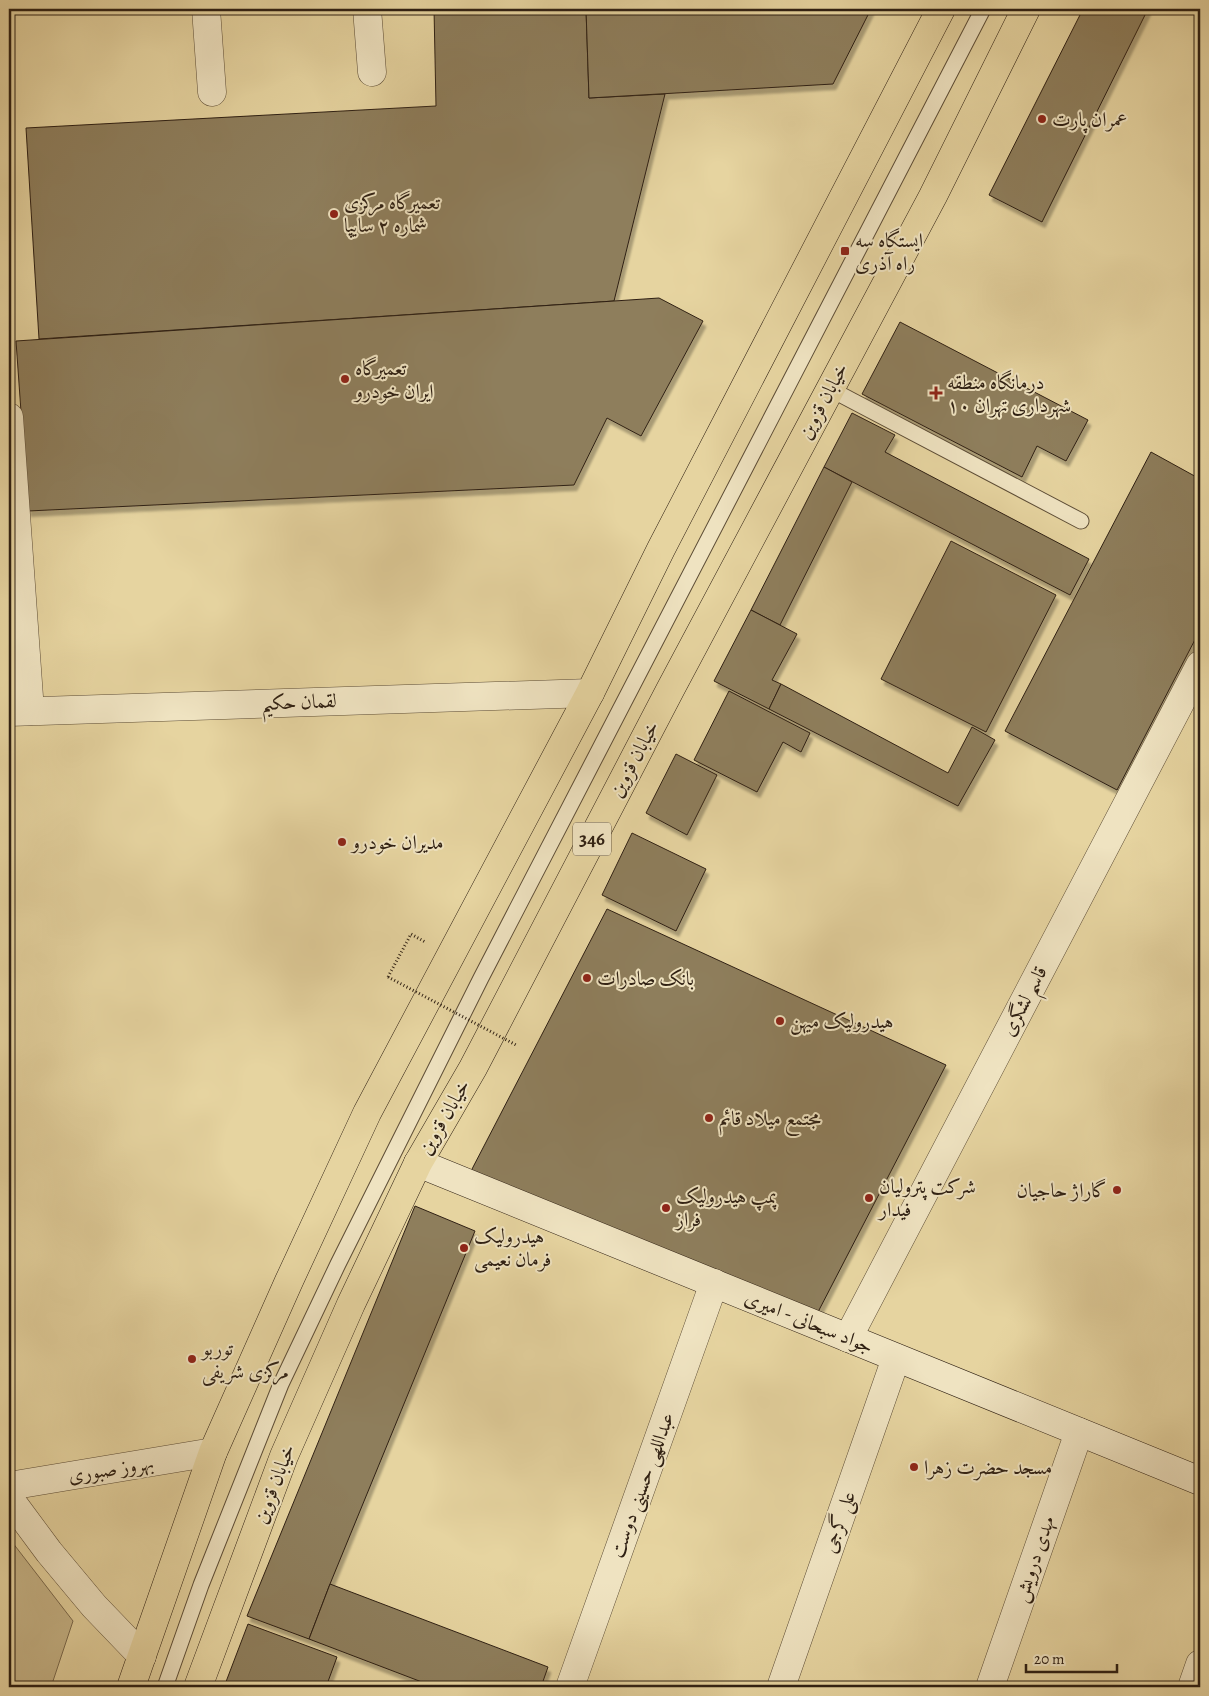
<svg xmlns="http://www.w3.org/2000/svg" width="1209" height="1696" font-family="Alegreya,Amiri,serif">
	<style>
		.green { fill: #c7b588; stroke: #7b6a4e }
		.building { fill: #8e7e5c; stroke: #2f2013; filter: url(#shadow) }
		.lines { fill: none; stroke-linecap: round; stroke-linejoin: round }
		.service-casing { stroke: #5d4d36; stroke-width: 17 }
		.minor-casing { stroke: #5d4d36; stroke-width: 29 }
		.tertiary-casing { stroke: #5d4d36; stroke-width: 29 }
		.secondary-casing { stroke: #2f2013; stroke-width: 29 }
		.primary-casing { stroke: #2f2013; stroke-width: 29 }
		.path { stroke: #2f2013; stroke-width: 3; stroke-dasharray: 1 2.5; stroke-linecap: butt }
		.service { stroke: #efe3c1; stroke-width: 15 }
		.minor { stroke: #efe3c1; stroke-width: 28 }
		.tertiary { stroke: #efe3c1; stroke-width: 28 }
		.secondary { stroke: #efe3c1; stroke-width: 28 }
		.primary { stroke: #e6d4a0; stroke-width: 28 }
		.path-bridge { stroke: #2f2013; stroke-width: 3; stroke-dasharray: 1 2.5; stroke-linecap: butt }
		.poi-dot { fill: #8f2418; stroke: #efe3c1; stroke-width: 2 }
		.labels { text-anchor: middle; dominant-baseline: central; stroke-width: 4; stroke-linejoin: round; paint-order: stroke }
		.shield { fill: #efe3c1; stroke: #695a47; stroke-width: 1 }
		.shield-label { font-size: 19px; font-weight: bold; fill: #2f2013 }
		.poi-label { font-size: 20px; fill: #2f2013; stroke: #efe3c1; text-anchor: start }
		.street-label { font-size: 20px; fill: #2f2013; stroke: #efe3c1 }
	</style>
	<defs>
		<filter id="shadow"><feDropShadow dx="3" dy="5.5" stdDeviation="1" flood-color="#0004"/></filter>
	</defs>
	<rect width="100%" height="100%" fill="#e6d4a0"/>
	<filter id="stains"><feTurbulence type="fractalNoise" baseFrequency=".004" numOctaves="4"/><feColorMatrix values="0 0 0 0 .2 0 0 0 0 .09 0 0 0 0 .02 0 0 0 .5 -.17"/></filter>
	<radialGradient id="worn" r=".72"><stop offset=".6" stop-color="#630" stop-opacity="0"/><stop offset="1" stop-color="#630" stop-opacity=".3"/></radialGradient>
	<polygon class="green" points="9,1538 73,1621 51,1687 9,1687"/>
	<g class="building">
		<polygon points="434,9 586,9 589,98 665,94 614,301 39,339 26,128 436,106"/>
		<polygon points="586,9 871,9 833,84 589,98"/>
		<polygon points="1083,9 1148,9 1042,222 989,195"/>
		<polygon points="659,298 703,321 641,436 607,418 574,485 28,511 16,341"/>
		<polygon points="900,322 1088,420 1066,461 1037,446 1022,477 862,394"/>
		<polygon points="852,413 895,435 885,452 1089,559 1070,595 824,467"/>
		<polygon points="1151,452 1200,479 1200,630 1117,790 1005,731"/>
		<polygon points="824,467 852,482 780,625 751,610"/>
		<polygon points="951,541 1056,595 986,732 881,679"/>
		<polygon points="751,610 797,634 772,680 781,684 769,709 714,681"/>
		<polygon points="781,684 948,773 972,727 995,740 958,806 769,709"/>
		<polygon points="729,691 810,733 801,752 783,742 757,792 694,760"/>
		<polygon points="676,754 717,775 687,835 646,813"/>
		<polygon points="632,833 706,869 676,931 602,895"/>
		<polygon points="607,909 946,1065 818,1312 471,1171"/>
		<polygon points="415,1206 475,1231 330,1584 309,1639 247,1616"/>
		<polygon points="330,1584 548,1667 541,1687 435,1687 309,1639"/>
		<polygon points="248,1624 337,1657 326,1687 224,1687"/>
	</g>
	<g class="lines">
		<defs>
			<g id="service">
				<polyline points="830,389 1081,521"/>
				<polyline points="165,1687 201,1585 281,1384 338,1264 481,978 983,9"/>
			</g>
			<g id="minor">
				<polyline points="206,9 212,92"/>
				<polyline points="367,9 372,72"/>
				<polyline points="9,417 30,711"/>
				<polyline points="848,1338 1200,665"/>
				<polyline points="570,1687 714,1283"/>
				<polyline points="781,1687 896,1358"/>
				<polyline points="990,1687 1079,1432"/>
				<polyline points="1192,1687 1200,1664"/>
			</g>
			<g id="tertiary">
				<polyline points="9,712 590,693"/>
				<polyline points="9,1486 213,1452"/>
				<polyline points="9,1498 49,1552 94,1606 142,1656"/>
			</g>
			<polyline id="secondary" points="418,1163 1200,1481"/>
			<g id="primary">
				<polyline points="131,1687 213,1452 289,1281 367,1113 590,693 661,549 941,9"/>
				<polyline points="198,1687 284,1456 351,1304 418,1163 473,1068 670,690 933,196 1026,9"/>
			</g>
		</defs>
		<use href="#service" class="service-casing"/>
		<use href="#minor" class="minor-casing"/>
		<use href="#tertiary" class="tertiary-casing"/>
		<use href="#secondary" class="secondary-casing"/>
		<use href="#primary" class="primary-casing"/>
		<polyline class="path" points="388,977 411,934 425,942"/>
		<use href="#service" class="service"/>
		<use href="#minor" class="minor"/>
		<use href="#tertiary" class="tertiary"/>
		<use href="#secondary" class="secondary"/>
		<use href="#primary" class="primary"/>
		<polyline class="path-bridge" points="388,977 516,1045"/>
	</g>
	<g class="poi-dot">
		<circle cx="1042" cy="119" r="5"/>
		<circle cx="334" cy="214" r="5"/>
		<rect x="840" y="246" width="10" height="10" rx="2.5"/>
		<circle cx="345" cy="379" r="5"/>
		<path d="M933.5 385.5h5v5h5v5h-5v5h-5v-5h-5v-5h5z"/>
		<circle cx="342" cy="842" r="5"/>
		<circle cx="587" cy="978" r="5"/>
		<circle cx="780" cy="1021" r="5"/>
		<circle cx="709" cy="1118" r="5"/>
		<circle cx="1117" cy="1190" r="5"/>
		<circle cx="869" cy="1198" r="5"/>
		<circle cx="666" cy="1208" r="5"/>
		<circle cx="464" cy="1248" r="5"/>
		<circle cx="192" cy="1359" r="5"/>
		<circle cx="914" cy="1467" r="5"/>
	</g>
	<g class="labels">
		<rect class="shield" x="573" y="822.5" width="38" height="33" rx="4"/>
		<g class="shield-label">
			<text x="592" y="839">346</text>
		</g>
		<g class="poi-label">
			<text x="1052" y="119">عمران پارت</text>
			<text x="344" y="202">تعمیرگاه مرکزی<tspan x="344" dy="23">شماره ۲ سایپا</tspan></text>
			<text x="855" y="240">ایستگاه سه<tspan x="855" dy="23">راه آذری</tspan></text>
			<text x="355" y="368">تعمیرگاه<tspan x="355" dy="23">ایران خودرو</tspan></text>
			<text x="947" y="382">درمانگاه منطقه<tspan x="947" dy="23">۱۰ شهرداری تهران</tspan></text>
			<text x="352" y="842">مدیران خودرو</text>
			<text x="597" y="978">بانک صادرات</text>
			<text x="790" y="1021">هیدرولیک میهن</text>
			<text x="719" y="1118">مجتمع میلاد قائم</text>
			<text x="879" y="1186">شرکت پترولیان<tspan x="879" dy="23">فیدار</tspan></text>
			<text x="1107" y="1190" text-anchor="end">گاراژ حاجیان</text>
			<text x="676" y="1196">پمپ هیدرولیک<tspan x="676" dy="23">فراز</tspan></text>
			<text x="474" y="1236">هیدرولیک<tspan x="474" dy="23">فرمان نعیمی</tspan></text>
			<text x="202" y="1348">توربو<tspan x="202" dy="23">مرکزی شریفی</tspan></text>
			<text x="924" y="1467">مسجد حضرت زهرا</text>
		</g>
		<g class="street-label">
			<text transform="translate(823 401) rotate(-62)">خیابان قزوین</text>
			<text transform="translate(299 702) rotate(-2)">لقمان حکیم</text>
			<text transform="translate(634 759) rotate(-62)">خیابان قزوین</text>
			<text transform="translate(1024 1001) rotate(-62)">قاسم لشگری</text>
			<text transform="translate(444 1117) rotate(-60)">خیابان قزوین</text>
			<text transform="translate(809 1322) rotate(22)">جواد سبحانی - امیری</text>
			<text transform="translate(111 1469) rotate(-9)">بهروز صبوری</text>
			<text transform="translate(274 1484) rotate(-69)">خیابان قزوین</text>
			<text transform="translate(642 1485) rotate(-70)">عبداللهی حسینی دوست</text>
			<text transform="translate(839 1522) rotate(-71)">علی گرجی</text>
			<text transform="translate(1034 1559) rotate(-71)">مهدی درویش</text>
		</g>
	</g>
	<rect width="1209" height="1696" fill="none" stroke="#e6d4a0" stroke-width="30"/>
	<rect x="10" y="10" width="1189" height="1676" fill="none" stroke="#2f2013" stroke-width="2.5"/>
	<rect x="15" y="15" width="1179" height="1666" fill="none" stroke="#2f2013"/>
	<path d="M1026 1664v8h91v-8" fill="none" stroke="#2f2013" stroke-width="2.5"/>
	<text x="1034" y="1664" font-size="15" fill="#2f2013" stroke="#efe3c1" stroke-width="4" paint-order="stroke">20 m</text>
	<rect width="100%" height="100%" filter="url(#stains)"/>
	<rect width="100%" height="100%" fill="url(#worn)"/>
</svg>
